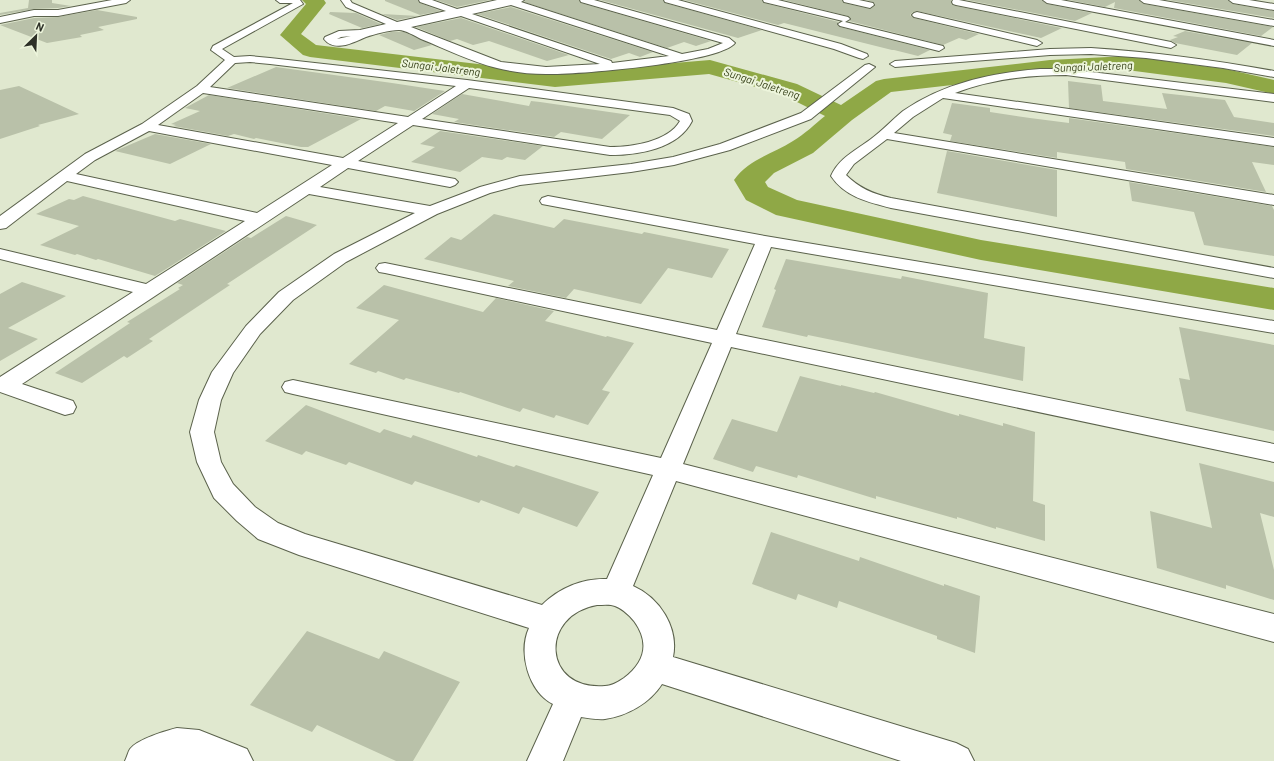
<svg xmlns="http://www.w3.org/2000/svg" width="1274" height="761" font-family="Barlow,sans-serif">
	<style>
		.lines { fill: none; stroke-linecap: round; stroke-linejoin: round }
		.river { fill: #8fa846; fill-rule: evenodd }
		.building { fill: #b9c1a9 }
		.street-casing { stroke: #5b624c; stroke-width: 2 }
		.secondary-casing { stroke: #5b624c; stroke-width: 2 }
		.street { fill: #fff; fill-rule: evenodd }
		.secondary { fill: #fff; fill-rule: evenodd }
		.labels { text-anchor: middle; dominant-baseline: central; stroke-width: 4; stroke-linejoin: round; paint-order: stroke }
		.far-water-label { font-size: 11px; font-style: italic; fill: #364018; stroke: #edf5dc }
	</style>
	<rect width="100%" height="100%" fill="#e0e8cf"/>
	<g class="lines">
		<path class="river" d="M302 0H324L326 3 301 34 316 45 555 73 710 60 797 84 841 105 876 81 884 79 1050 60 1127 56 1226 69 1274 80V94L1226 83 1127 70 1050 74 891 92 852 120 813 153 774 173 765 182 768 187 797 200 981 240 1274 288V310L981 260 776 215 746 200 734 180C749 159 773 154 793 141 805 134 815 124 825 116L781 94 709 74 555 87 310 57 303 55 280 35 306 4Z"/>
	</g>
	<g class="building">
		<polygon points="29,0 52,0 52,3 71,6 58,8 34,9 0,15 0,13 28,8"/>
		<polygon points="385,0 418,0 420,3 441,11 420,15 385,1"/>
		<polygon points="436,0 490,0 457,7"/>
		<polygon points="525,0 579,0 581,3 711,41 696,46 684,42 667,48 524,2"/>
		<polygon points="600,0 663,0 665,3 762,30 738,38"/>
		<polygon points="684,0 762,0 764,3 839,22 837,24 840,27 930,50 918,56 894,50 892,50 784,23 778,25"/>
		<polygon points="784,0 842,0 844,3 870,9 875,4 873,2 866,0 951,0 952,5 956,6 1062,28 1041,38 917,11 913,12 910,15 914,18 979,34 966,40 959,38 943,45 849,21 851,19 848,16"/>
		<polygon points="967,0 1042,0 1047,4 1092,13 1075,21"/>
		<polygon points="1069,0 1139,0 1144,4 1273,27 1261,36 1114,8 1115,2 1105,7"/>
		<polygon points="1168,0 1228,0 1233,4 1274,11 1274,18"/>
		<polygon points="511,7 653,52 640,57 629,53 611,59 477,14"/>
		<polygon points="97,10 137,17 137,19 98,27 104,30 80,35 82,37 47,43 0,25 34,18 58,17"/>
		<polygon points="330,12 356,13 381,24 362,28 329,14"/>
		<polygon points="382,14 418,16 397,20"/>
		<polygon points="461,18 569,55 547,61 489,41 473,45 457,39 450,41 416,27"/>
		<polygon points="1185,31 1252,43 1237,55 1175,43 1170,40 1178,37 1173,36"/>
		<polygon points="391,32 404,32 432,45 414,50 379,35"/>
		<polygon points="276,67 392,83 445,91 414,111 385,106 376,111 227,88"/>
		<polygon points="1068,81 1101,85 1103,101 1167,109 1162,93 1225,100 1234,117 1274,123 1274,136 1069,108"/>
		<polygon points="19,86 79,114 38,125 40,126 0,139 0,90"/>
		<polygon points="462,94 529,106 531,101 540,102 630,115 602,139 561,132 554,137 454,122 459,119 432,114"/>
		<polygon points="209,95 361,119 308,147 301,147 256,138 254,139 234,134 228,136 173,126 176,125 171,124 200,111 185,108"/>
		<polygon points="952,103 990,108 990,112 1030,118 1069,123 1069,118 1274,147 1274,165 1252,162 1266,192 1126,169 1125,162 1057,152 1057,158 950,141 952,135 943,133"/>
		<polygon points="440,131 543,146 525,160 507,157 502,160 482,157 460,172 411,162 435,147 420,144"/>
		<polygon points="155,134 211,144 170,164 115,151"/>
		<polygon points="947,151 1057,170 1057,217 937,193"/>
		<polygon points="1129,182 1272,206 1274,210 1274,256 1204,245 1194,212 1132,201"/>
		<polygon points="83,196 175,221 180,219 226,231 155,276 98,259 96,260 77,254 75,255 40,245 79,226 36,214 69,199 74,200"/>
		<polygon points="494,214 554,228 564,219 642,234 644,232 729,249 712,278 668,268 641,304 574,289 566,298 508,286 514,281 424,259 451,237 461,240"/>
		<polygon points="286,216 317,225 227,284 230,285 149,339 153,341 127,358 124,356 82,383 55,373 130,323 127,322 180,289 178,288 183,285 177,283 247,237 251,238"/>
		<polygon points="786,259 901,279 902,276 988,293 984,338 1025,347 1023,381 847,343 808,335 807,337 762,327 776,290 774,289"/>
		<polygon points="22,282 66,296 8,328 38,339 0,361 0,294"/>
		<polygon points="384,285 483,312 496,298 554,311 545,321 606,337 607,336 634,343 602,390 610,392 588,425 556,415 554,418 523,408 520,412 460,392 459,393 406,378 404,380 378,371 376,373 349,364 399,320 356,308"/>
		<polygon points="1179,327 1274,345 1274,431 1186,411 1179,378 1190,380"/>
		<polygon points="800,376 841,386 841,385 874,393 875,392 959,416 959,414 1003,426 1003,423 1035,432 1033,501 1045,505 1045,541 996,527 996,529 957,517 957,519 876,496 876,499 798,475 797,478 756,466 753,472 713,459 732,419 777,432"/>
		<polygon points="306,405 380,433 384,429 411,438 413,435 477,457 478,455 514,467 516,465 599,492 577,527 523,507 519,514 481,500 479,503 415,481 412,485 349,462 346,465 306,451 302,455 265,441"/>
		<polygon points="1199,463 1274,482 1274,517 1260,513 1274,570 1274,600 1226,585 1226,589 1157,568 1150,511 1212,528"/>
		<polygon points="771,532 859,561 860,557 944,586 944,584 980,596 975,653 937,639 937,636 839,601 837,608 798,594 796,600 752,584"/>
		<polygon points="307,631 379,659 384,651 460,682 413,761 396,761 317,725 312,732 250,705"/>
	</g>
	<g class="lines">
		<defs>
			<g id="street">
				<polygon points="112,0 130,0 126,3 58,16 34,16 0,23 0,17 34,10 58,10"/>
				<path d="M276 0H300L303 4 222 49 234 57 250 56 270 58 467 80 673 108 689 114 692 121C678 149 638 155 610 155L413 125 358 161 455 179 458 182 455 185 450 187 348 168 320 187 430 206 480 187 520 176 631 164 673 157 720 144 801 113 865 65 869 64 875 67 811 119 730 150 674 165 631 172 520 185 490 193 437 214 346 262 293 300 260 334 233 373 221 400 214 432 221 462 233 484 255 507 278 523 305 534 542 605C559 588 583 578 607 579L653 475 293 394 285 392 282 387 285 382 293 380 661 458 712 343 385 273 379 272 376 268 379 264 385 263 717 330 755 244 542 204 540 201 542 198 548 196 765 236 1274 321V333L771 247 736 334 1274 444V462L731 347 683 464 1274 614V642L676 481 633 586C660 598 679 628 673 657L956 743 968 749 974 761H901L662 684C650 703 627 716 605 719 598 720 588 718 581 717L563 761H527L553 704C528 691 518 652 529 628L299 555 258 539 237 521 214 498 197 462 190 432 199 400 212 372 246 326 279 292 334 254 415 213 309 194 22 384 73 401 76 407 73 413 65 415 0 392V377L133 292 0 259V249L146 284 245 221 67 181 6 228 0 229V216L85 154 142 124 197 86 225 60 211 50 213 46 293 3H280ZM250 62 270 64 456 86 408 117 210 87 235 63ZM469 88 670 115 680 121C668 142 631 147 610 147L422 119ZM203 93 398 123 343 158 158 125ZM149 131 332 165 257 213 76 174 95 160ZM597 605C603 605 610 604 615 606 623 609 629 615 634 621 650 643 645 662 624 678 618 682 612 686 605 686 542 691 539 615 597 605Z"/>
				<path d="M341 0H350L352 3 397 22 446 11 420 2 419 0H432L457 9 497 0H524L521 2 682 54 708 49 723 43 581 2 580 0H594L729 38 735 43C720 63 574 75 546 74 529 74 513 72 497 68 471 62 446 49 421 39 415 36 405 30 399 30 389 30 375 34 366 37 354 42 335 53 324 39L325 37 339 31 360 30 386 24 346 7ZM511 5 669 56 612 63 611 61 472 14ZM461 16 600 64 546 67 501 62 411 27ZM351 36 337 39 341 37Z"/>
				<polygon points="664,0 678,0 841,44 867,54 868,56 863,59 859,58 834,49 665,2"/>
				<polygon points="763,0 778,0 848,17 850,19 845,22 943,46 944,48 939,51 840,26 838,24 843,21 764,2"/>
				<polygon points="843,0 859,0 873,3 874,5 870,8 844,2"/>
				<polygon points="953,0 959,0 1171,42 1176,45 1171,48 956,5 953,4 952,2"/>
				<polygon points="1043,0 1061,0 1274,40 1274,46 1047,3"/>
				<polygon points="1140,0 1159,0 1274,20 1274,26 1144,3"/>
				<polygon points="917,12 1037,40 1042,43 1037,46 914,17 912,15 914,13"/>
				<path d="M1091 48C1153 52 1213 60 1274 71V77L1223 68 1146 58 1091 54 1050 55 895 67 890 64 895 61 1050 49Z"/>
				<path d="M1040 69H1066L1274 94V102L1066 75C1029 75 990 79 955 93L1274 138V146L943 98 913 117 894 133 1274 195V205L887 139 854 164 846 175C859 188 873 194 891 198L1274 268V278L891 208C868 202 845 197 831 176 839 158 855 151 871 139 882 131 892 120 903 111 944 83 991 73 1040 69Z"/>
				<path d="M177 728 199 730 247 749 253 761H125C127 757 128 752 130 749 138 739 165 731 177 728Z"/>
			</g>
			<polygon id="secondary" points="1229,0 1249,0 1274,4 1274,10 1233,3"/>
		</defs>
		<use href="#street" class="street-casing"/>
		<use href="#secondary" class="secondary-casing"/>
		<use href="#street" class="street"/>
		<use href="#secondary" class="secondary"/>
	</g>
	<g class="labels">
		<g class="far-water-label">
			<text transform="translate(1093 66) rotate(-2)">Sungai Jaletreng</text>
			<text transform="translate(441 67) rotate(7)">Sungai Jaletreng</text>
			<text transform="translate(762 83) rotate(18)">Sungai Jaletreng</text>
		</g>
	</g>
	<g transform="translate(36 36) rotate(24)" stroke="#edf5dc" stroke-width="3" paint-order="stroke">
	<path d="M0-3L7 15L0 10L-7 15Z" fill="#2d3027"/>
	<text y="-6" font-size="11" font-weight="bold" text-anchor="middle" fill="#2d3027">N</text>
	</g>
</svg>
